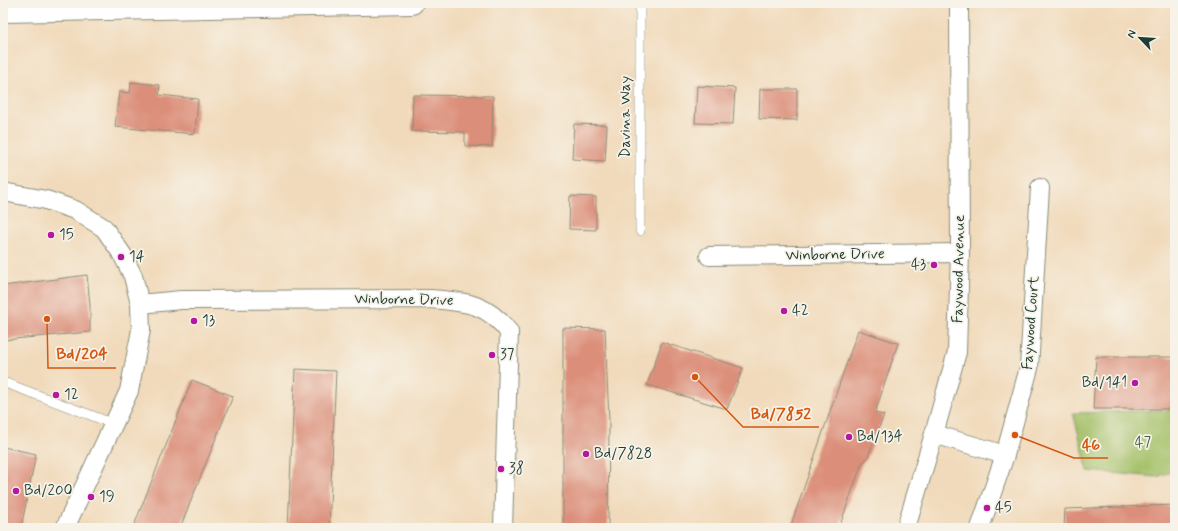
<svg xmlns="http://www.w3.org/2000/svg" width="1178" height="531" font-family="Mynerve,sans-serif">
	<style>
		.green { fill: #a3bf66; stroke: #617e4d }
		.building { fill: #db8e79 }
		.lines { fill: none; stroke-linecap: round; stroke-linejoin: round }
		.service-casing { stroke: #888c78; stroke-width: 10 }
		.minor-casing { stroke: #888c78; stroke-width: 20 }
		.secondary-casing { stroke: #888c78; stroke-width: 24 }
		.service { stroke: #fff; stroke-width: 9 }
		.minor { stroke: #fff; stroke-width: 18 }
		.secondary { stroke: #fff; stroke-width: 22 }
		.poi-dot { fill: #b5179e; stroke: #f7f3e8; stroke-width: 1.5 }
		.labels { text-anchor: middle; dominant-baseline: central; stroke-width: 3.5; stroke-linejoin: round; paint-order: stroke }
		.street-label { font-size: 15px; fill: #1f3d34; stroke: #f7f3e8 }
		.poi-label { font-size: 15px; fill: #1f3d34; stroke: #f7f3e8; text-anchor: start }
		.park-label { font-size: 15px; fill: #405e40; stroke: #f7f3e8 }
		.leader { fill: none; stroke: #d45610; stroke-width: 1.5 }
		.callout-dot { fill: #d45610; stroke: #f7f3e8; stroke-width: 1.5 }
		.callout-label { font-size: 16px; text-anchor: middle; font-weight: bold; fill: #d45610; stroke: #f7f3e8; stroke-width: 3.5; stroke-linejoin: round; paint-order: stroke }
	</style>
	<rect width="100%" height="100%" fill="#f7f3e8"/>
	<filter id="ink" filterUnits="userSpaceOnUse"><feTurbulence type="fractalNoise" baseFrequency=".025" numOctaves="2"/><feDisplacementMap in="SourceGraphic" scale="8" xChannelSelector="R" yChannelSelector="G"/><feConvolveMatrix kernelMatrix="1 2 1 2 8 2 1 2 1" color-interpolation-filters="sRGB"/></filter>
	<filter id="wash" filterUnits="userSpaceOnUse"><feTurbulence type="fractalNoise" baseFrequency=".012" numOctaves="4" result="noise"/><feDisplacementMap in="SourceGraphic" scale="16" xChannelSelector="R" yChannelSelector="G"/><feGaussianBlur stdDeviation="0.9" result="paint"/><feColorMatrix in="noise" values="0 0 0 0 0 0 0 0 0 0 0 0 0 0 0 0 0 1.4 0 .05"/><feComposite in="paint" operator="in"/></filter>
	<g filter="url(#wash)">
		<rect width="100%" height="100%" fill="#f1dabb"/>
		<polygon class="green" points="1175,410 1175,470 1157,477 1088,471 1073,413"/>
		<g id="blocks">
			<g class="building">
				<polygon points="131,82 160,85 159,95 198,99 195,134 115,127 119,92 130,93"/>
				<polygon points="697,86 735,88 733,124 695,123"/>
				<polygon points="760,89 797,89 797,120 759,119"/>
				<polygon points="413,95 493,96 492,147 465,146 465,132 412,131"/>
				<polygon points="574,124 607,125 605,161 572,159"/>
				<polygon points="570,196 596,197 596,230 569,229"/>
				<polygon points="87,275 90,305 90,332 3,340 3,286"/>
				<polygon points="563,328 605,329 609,421 608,528 563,528"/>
				<polygon points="858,330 898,343 875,413 884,415 867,459 862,463 839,528 790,528"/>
				<polygon points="662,342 743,368 727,409 647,385"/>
				<polygon points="1096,357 1175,357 1175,409 1093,409"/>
				<polygon points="295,369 336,371 329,528 288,528"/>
				<polygon points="192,380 233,396 180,528 133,528"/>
				<polygon points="3,447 36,454 21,528 3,528"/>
				<polygon points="1175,505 1175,528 1064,528 1065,509"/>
			</g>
		</g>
	</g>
	<g filter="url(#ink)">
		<use href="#blocks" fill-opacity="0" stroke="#888c78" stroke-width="1"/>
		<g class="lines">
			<defs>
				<g id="service">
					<polyline points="640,231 640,3"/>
					<polyline points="3,382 114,424"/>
				</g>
				<g id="minor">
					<polyline points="3,192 46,200 75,210 104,228 122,254 133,276 140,304 141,330 129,391 65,528"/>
					<polyline points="709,256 960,253"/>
					<path d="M140 304 181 300 430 299C465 302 486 302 509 332L503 528"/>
					<polyline points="934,434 1005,455"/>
					<polyline points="906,528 934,434 957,352 960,253 959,3"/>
					<polyline points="980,528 1005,455 1029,368 1040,188"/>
				</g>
				<polyline id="secondary" points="3,11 412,3"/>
			</defs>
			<use href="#service" class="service-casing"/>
			<use href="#minor" class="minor-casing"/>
			<use href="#secondary" class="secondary-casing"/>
			<use href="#service" class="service"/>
			<use href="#minor" class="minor"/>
			<use href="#secondary" class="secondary"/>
		</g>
	</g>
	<g class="poi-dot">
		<circle cx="51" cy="235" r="4"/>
		<circle cx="121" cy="257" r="4"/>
		<circle cx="934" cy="265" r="4"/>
		<circle cx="784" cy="311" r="4"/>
		<circle cx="194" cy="321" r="4"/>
		<circle cx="492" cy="355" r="4"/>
		<circle cx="1135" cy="383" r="4"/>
		<circle cx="56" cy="395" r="4"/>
		<circle cx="849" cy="437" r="4"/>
		<circle cx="586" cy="454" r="4"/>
		<circle cx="501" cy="469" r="4"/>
		<circle cx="16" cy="491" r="4"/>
		<circle cx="91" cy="497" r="4"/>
		<circle cx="987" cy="508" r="4"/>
	</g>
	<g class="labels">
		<g class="street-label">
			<text transform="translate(626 117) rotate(-90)">Davina Way</text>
			<text transform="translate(835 255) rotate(-1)">Winborne Drive</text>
			<text transform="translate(959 269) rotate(-89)">Faywood Avenue</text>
			<text transform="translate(404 300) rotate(1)">Winborne Drive</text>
			<text transform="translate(1031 323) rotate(-86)">Faywood Court</text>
		</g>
		<g class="poi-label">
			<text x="59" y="235">15</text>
			<text x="129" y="257">14</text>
			<text x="926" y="265" text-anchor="end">43</text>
			<text x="792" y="311">42</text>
			<text x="202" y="321">13</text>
			<text x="500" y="355">37</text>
			<text x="1127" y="383" text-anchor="end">Bd/141</text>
			<text x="64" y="395">12</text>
			<text x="857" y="437">Bd/134</text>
			<text x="594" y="454">Bd/7828</text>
			<text x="509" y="469">38</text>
			<text x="24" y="491">Bd/200</text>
			<text x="99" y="497">19</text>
			<text x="995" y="508">45</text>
		</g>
		<g class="park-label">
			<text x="1143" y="443">47</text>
		</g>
	</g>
	<path class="leader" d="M47 319L48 368H116M695 377L743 427H819M1015 435L1074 458H1108"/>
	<g class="callout-dot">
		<circle cx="47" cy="319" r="4"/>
		<circle cx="695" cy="377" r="4"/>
		<circle cx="1015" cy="435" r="4"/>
	</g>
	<g class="callout-label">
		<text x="82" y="359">Bd/204</text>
		<text x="781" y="419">Bd/7852</text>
		<text x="1091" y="450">46</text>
	</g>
	<rect width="1178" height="531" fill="none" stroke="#f7f3e8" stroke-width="16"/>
	<g transform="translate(1140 38) rotate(295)" stroke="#f7f3e8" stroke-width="3" paint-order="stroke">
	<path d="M0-3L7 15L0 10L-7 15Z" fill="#1f3d34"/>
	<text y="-6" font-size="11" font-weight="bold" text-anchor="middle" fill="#1f3d34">N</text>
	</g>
</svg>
